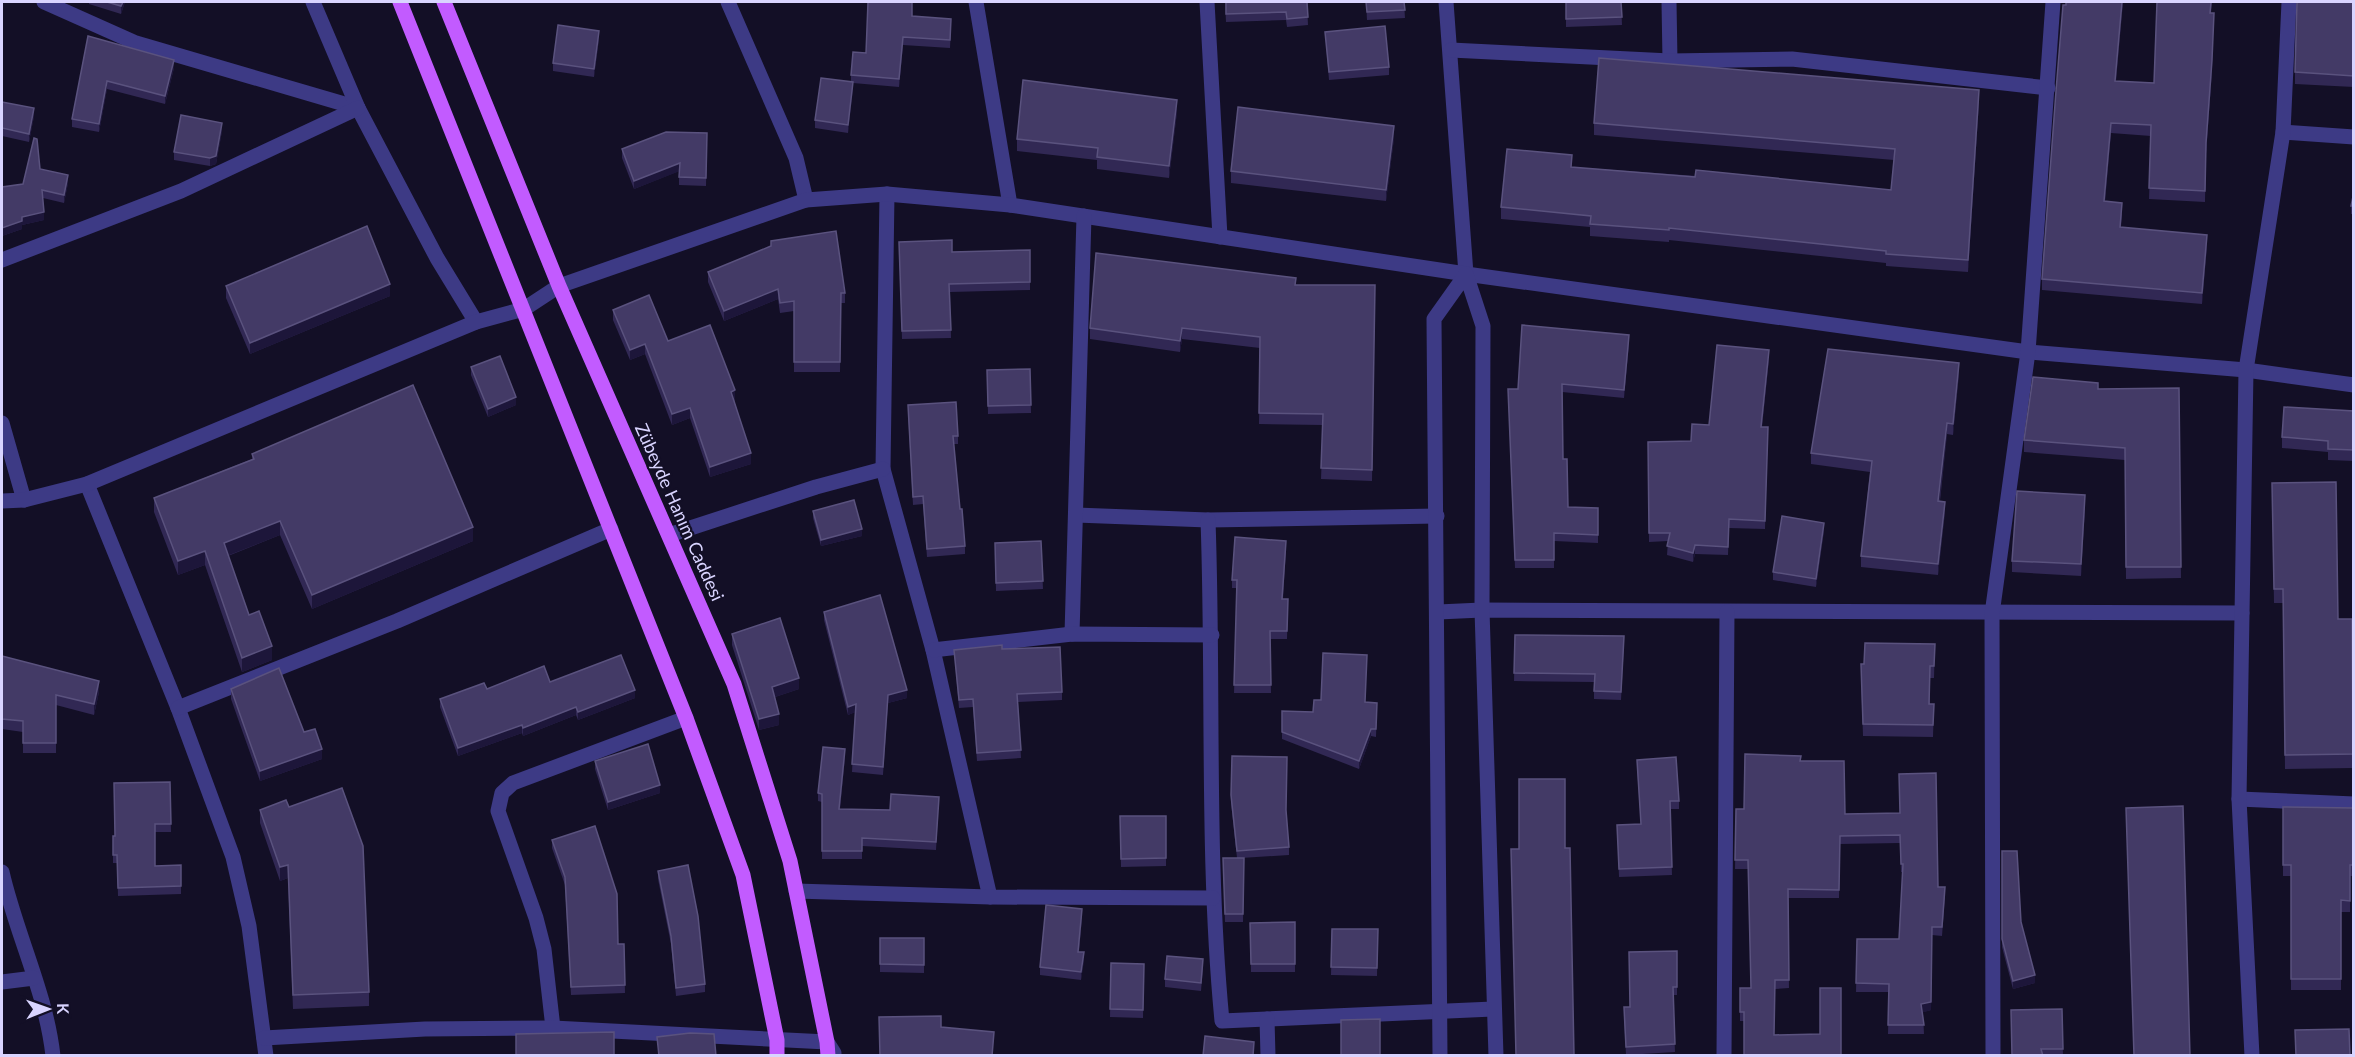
<svg xmlns="http://www.w3.org/2000/svg" width="2355" height="1057" font-family="Lato,sans-serif">
	<style>
		.lines { fill: none; stroke-linecap: round; stroke-linejoin: round }
		.minor { stroke: #3d3a85; stroke-width: 15 }
		.major { stroke: #c25bff; stroke-width: 15 }
		.wall { fill: #312854 }
		.shaded-wall { fill: #1d163a }
		.building { fill: #433a66; stroke: #5a527e; stroke-width: 1.5 }
		.labels { text-anchor: middle; dominant-baseline: central; stroke-width: 4.5; stroke-linejoin: round; paint-order: stroke }
		.street-label { font-size: 18px; fill: #d9d4ff; stroke: #130f26 }
	</style>
	<rect width="100%" height="100%" fill="#130f26"/>
	<g class="lines">
		<g class="minor">
			<polyline points="44,2 136,43 358,108"/>
			<polyline points="313,2 358,108 437,258 476,322"/>
			<polyline points="728,2 796,158 806,200"/>
			<polyline points="976,2 1010,205"/>
			<polyline points="1207,2 1220,237"/>
			<polyline points="1446,2 1466,274"/>
			<polyline points="1669,2 1670,61"/>
			<polyline points="1451,50 1670,61 1792,59 2048,88"/>
			<polyline points="2283,132 2354,137"/>
			<polyline points="887,194 883,469 933,650 990,897"/>
			<polyline points="2,260 181,191 358,108"/>
			<polyline points="2,423 24,500"/>
			<polyline points="87,484 178,708 233,857 249,926 266,1056"/>
			<polyline points="2,501 24,500 87,484 476,322 524,309 559,286 806,200 887,194 1010,205 1466,274 2028,352 2246,370 2354,385"/>
			<polyline points="1076,515 1208,520 1437,516"/>
			<path d="M1208 520C1214 687 1206 855 1222 1021L1493 1009"/>
			<polyline points="669,535 816,487 883,469"/>
			<polyline points="1438,612 1482,610 2242,613"/>
			<polyline points="1072,634 1084,216"/>
			<polyline points="933,650 1072,634 1212,635"/>
			<polyline points="178,708 397,621 611,529"/>
			<polyline points="2239,799 2354,804"/>
			<path d="M2 872C16 934 46 992 53 1056"/>
			<polyline points="796,891 990,897 1213,898"/>
			<polyline points="2,982 34,978"/>
			<polyline points="1267,1019 1268,1056"/>
			<polyline points="553,1028 544,949 536,918 498,811 502,793 513,783 686,718"/>
			<polyline points="264,1038 425,1029 553,1028 827,1042 834,1053"/>
			<polyline points="1440,1056 1434,319 1466,274 1483,326 1482,610 1496,1056"/>
			<polyline points="1724,1056 1727,612"/>
			<polyline points="1993,1056 1992,614 2028,352 2053,2"/>
			<polyline points="2252,1056 2239,799 2246,370 2283,132 2289,2"/>
		</g>
		<g class="major">
			<polyline points="400,2 686,718 743,875 777,1040 777,1056"/>
			<polyline points="444,2 559,286 734,684 790,861 827,1042 828,1056"/>
		</g>
	</g>
	<g class="wall">
		<polygon points="89,2 125,2 121,14 89,4"/>
		<polygon points="1225,2 1307,2 1308,25 1287,27 1286,20 1226,22"/>
		<polygon points="1366,2 1404,2 1405,18 1367,20"/>
		<polygon points="1566,2 1621,2 1622,25 1566,27"/>
		<polygon points="2066,2 2123,2 2116,81 2154,83 2157,2 2212,2 2211,13 2212,71 2206,154 2205,202 2149,199 2151,136 2111,133 2105,202 2122,214 2121,227 2207,246 2202,304 2042,290 2042,279"/>
		<polygon points="2354,2 2354,87 2295,84 2295,72"/>
		<polygon points="912,16 951,27 950,48 903,45 899,87 853,83 848,133 815,128 815,120 851,82 851,75 866,53"/>
		<polygon points="1325,32 1389,67 1389,75 1329,80"/>
		<polygon points="88,36 174,68 165,104 107,89 99,132 72,127 72,119"/>
		<polygon points="599,39 594,77 553,71 553,63"/>
		<polygon points="2,102 34,116 29,142 2,136"/>
		<polygon points="1979,102 1968,272 1886,266 1886,263 1669,240 1669,242 1590,236 1590,227 1501,219 1501,207 1572,167 1891,190 1894,160 1594,135 1594,123"/>
		<polygon points="1177,112 1169,178 1097,169 1097,160 1017,151 1017,139"/>
		<polygon points="222,131 216,164 210,166 174,160 174,152"/>
		<polygon points="707,133 706,186 679,185 679,171 634,189 622,158 622,149"/>
		<polygon points="1394,138 1386,201 1231,183 1231,171"/>
		<polygon points="40,169 68,183 64,203 43,198 44,220 22,225 22,229 2,236 23,184"/>
		<polygon points="2354,192 2354,214 2351,214 2351,206"/>
		<polygon points="771,241 845,293 845,303 841,303 840,372 794,372 794,311 780,313 778,299 724,321 708,282 708,272 771,246"/>
		<polygon points="899,242 952,252 1030,250 1030,290 950,292 951,338 902,339"/>
		<polygon points="1296,285 1375,285 1372,481 1321,479 1323,425 1259,424 1260,348 1182,339 1180,352 1090,339 1090,328"/>
		<polygon points="226,286 390,296 250,354 226,298"/>
		<polygon points="613,310 668,341 735,400 734,401 751,464 710,477 690,418 672,425 645,354 630,360 613,320"/>
		<polygon points="1629,343 1624,398 1562,392 1563,459 1568,507 1598,508 1598,543 1554,541 1554,568 1515,568 1508,389 1518,389"/>
		<polygon points="1769,359 1762,427 1768,427 1765,529 1729,528 1728,555 1695,554 1693,562 1667,555 1668,541 1649,542 1648,442 1691,441 1709,425"/>
		<polygon points="471,367 516,405 488,417 471,375"/>
		<polygon points="1030,369 1031,413 988,414 987,370"/>
		<polygon points="1959,374 1953,435 1947,434 1940,501 1945,512 1938,575 1861,567 1861,556 1870,472 1811,464 1811,453"/>
		<polygon points="2179,388 2181,578 2126,579 2125,460 2024,452 2024,440 2098,389"/>
		<polygon points="2354,411 2354,461 2328,460 2328,452 2282,448 2282,437"/>
		<polygon points="908,413 958,436 958,444 954,444 960,509 965,546 965,554 927,557 923,504 913,505"/>
		<polygon points="252,454 473,541 312,609 280,535 228,556 249,615 272,660 242,672 205,565 178,575 154,512 154,498 252,459"/>
		<polygon points="2272,483 2338,619 2352,619 2353,768 2285,769 2283,603 2274,603"/>
		<polygon points="2085,507 2081,576 2012,572 2012,561"/>
		<polygon points="813,511 862,536 821,546 813,518"/>
		<polygon points="1824,531 1816,587 1773,580 1773,572"/>
		<polygon points="1041,541 1043,589 996,591 995,543"/>
		<polygon points="1286,549 1283,599 1288,599 1287,639 1270,639 1271,693 1234,693 1237,588 1232,588 1232,580"/>
		<polygon points="824,612 907,698 888,703 883,775 852,772 855,712 848,715 824,620"/>
		<polygon points="732,634 799,689 775,697 779,725 759,730 732,645"/>
		<polygon points="1515,635 1624,644 1621,700 1594,699 1594,682 1514,681"/>
		<polygon points="1935,644 1934,678 1930,678 1930,704 1934,704 1933,737 1863,736 1861,676 1864,664"/>
		<polygon points="1002,649 1062,692 1062,700 1018,702 1021,758 977,761 973,707 959,708 954,650"/>
		<polygon points="2,656 99,692 94,715 56,705 56,753 23,753 23,732 2,729"/>
		<polygon points="550,682 635,698 578,720 576,715 523,736 522,733 458,756 440,707 440,699 487,689"/>
		<polygon points="231,689 304,732 322,759 260,781 231,699"/>
		<polygon points="1366,702 1377,703 1376,737 1371,736 1359,769 1282,739 1282,711 1313,712"/>
		<polygon points="1232,756 1286,812 1289,847 1289,855 1241,858 1244,858 1243,922 1225,922 1223,858 1237,858 1231,803"/>
		<polygon points="845,757 840,809 890,810 939,797 936,850 862,846 862,859 822,859 822,802 818,801 818,793"/>
		<polygon points="595,761 660,793 608,810 595,769"/>
		<polygon points="1800,761 1845,814 1900,813 1938,887 1945,896 1942,936 1932,935 1931,1010 1923,1012 1924,1034 1888,1034 1889,992 1856,992 1857,939 1899,939 1903,872 1901,872 1900,843 1840,844 1839,898 1788,898 1789,988 1775,989 1774,1035 1841,1056 1744,1056 1744,1021 1740,1021 1740,988 1751,988 1748,869 1735,869 1736,809 1744,809"/>
		<polygon points="1637,768 1679,801 1679,809 1670,809 1672,875 1619,877 1617,825 1641,824"/>
		<polygon points="170,782 171,832 155,832 155,866 181,865 181,894 118,896 117,863 113,863 113,836 115,836"/>
		<polygon points="289,807 369,992 369,1006 293,1009 288,878 280,881 260,823 260,810"/>
		<polygon points="2283,807 2354,808 2354,876 2350,876 2350,912 2341,912 2341,990 2291,990 2291,876 2283,876"/>
		<polygon points="1120,816 1166,816 1166,866 1121,867"/>
		<polygon points="552,840 618,944 624,944 625,993 571,995 565,885 552,848"/>
		<polygon points="2002,851 2021,922 2035,983 2013,989 2002,947"/>
		<polygon points="658,871 705,984 705,992 676,996 671,944 658,879"/>
		<polygon points="1082,917 1079,952 1084,960 1081,980 1040,975 1040,967"/>
		<polygon points="1295,922 1295,972 1251,972 1250,923"/>
		<polygon points="1332,929 1378,929 1377,976 1331,975"/>
		<polygon points="880,938 924,938 924,973 880,972"/>
		<polygon points="1677,951 1677,995 1673,995 1675,1052 1626,1055 1624,1015 1630,1007"/>
		<polygon points="1111,963 1144,964 1143,1018 1110,1017"/>
		<polygon points="1203,967 1201,991 1165,987 1165,979"/>
		<polygon points="2062,1009 2063,1056 2012,1056"/>
	</g>
	<g class="shaded-wall">
		<polygon points="123,2 125,2 121,14 121,6"/>
		<polygon points="2122,2 2123,2 2115,91 2115,81"/>
		<polygon points="2214,13 2212,71 2206,154 2205,202 2206,143"/>
		<polygon points="599,31 599,39 594,77 594,69"/>
		<polygon points="903,37 903,45 899,87 899,79"/>
		<polygon points="174,60 174,68 165,104 165,96"/>
		<polygon points="107,81 107,89 99,132 99,124"/>
		<polygon points="853,82 853,90 848,133 848,125"/>
		<polygon points="1979,90 1979,102 1968,272 1968,260"/>
		<polygon points="1177,100 1177,112 1169,178 1169,166"/>
		<polygon points="34,108 34,116 29,142 29,134"/>
		<polygon points="222,123 222,131 216,164 210,166 210,158"/>
		<polygon points="2111,123 2111,133 2104,212 2104,201"/>
		<polygon points="1394,126 1394,138 1386,201 1386,190"/>
		<polygon points="680,163 680,171 634,189 634,181"/>
		<polygon points="68,175 68,183 64,203 64,195"/>
		<polygon points="44,212 44,220 22,225 22,229 2,236 2,228 22,217"/>
		<polygon points="2207,235 2207,246 2202,304 2202,293"/>
		<polygon points="390,284 390,296 250,354 250,343"/>
		<polygon points="778,289 778,299 724,321 724,311"/>
		<polygon points="1182,328 1182,339 1180,352 1180,341"/>
		<polygon points="1629,335 1629,343 1624,398 1624,390"/>
		<polygon points="645,344 645,354 630,360 630,350"/>
		<polygon points="1769,350 1769,359 1761,436 1761,427"/>
		<polygon points="1959,363 1959,374 1953,435 1953,424"/>
		<polygon points="735,390 735,400 731,402 731,392"/>
		<polygon points="516,397 516,405 488,417 488,409"/>
		<polygon points="690,408 690,418 672,425 672,414"/>
		<polygon points="1947,423 1947,434 1938,512 1938,501"/>
		<polygon points="751,453 751,464 710,477 710,467"/>
		<polygon points="2085,495 2085,507 2081,576 2081,564"/>
		<polygon points="1945,502 1945,512 1938,575 1938,564"/>
		<polygon points="280,521 280,535 224,557 224,543"/>
		<polygon points="1824,523 1824,531 1816,587 1816,579"/>
		<polygon points="473,527 473,541 312,609 312,595"/>
		<polygon points="862,529 862,536 821,546 821,540"/>
		<polygon points="1695,545 1695,554 1693,562 1693,553"/>
		<polygon points="205,551 205,565 178,575 178,561"/>
		<polygon points="272,646 272,660 242,672 242,658"/>
		<polygon points="799,678 799,689 772,698 772,687"/>
		<polygon points="99,681 99,692 94,715 94,704"/>
		<polygon points="635,690 635,698 578,720 578,712"/>
		<polygon points="907,690 907,698 888,703 883,775 888,695"/>
		<polygon points="856,704 856,712 848,715 848,707"/>
		<polygon points="576,707 576,715 523,736 523,728"/>
		<polygon points="779,714 779,725 759,730 759,719"/>
		<polygon points="522,725 522,733 458,756 458,748"/>
		<polygon points="1371,729 1371,736 1359,769 1359,761"/>
		<polygon points="322,749 322,759 260,781 260,771"/>
		<polygon points="845,749 845,757 839,817 839,809"/>
		<polygon points="660,785 660,793 608,810 608,802"/>
		<polygon points="288,865 288,878 280,881 280,867"/>
		<polygon points="1082,909 1082,917 1078,960 1078,952"/>
		<polygon points="1932,927 1931,1010 1921,1013 1921,1004"/>
		<polygon points="1084,952 1084,960 1081,980 1081,972"/>
		<polygon points="2035,975 2035,983 2013,989 2013,981"/>
	</g>
	<g class="building">
		<polygon points="107,2 123,2 121,6"/>
		<polygon points="868,2 912,2 912,16 951,19 950,40 903,37 899,79 851,75 853,52 866,53"/>
		<polygon points="1226,2 1307,2 1308,17 1287,19 1286,12 1226,14"/>
		<polygon points="1366,2 1404,2 1405,10 1367,12"/>
		<polygon points="1566,2 1621,2 1622,17 1566,19"/>
		<polygon points="2066,2 2122,2 2115,81 2154,83 2157,2 2211,2 2210,13 2214,13 2212,60 2206,143 2205,191 2149,188 2151,125 2111,123 2104,201 2122,203 2120,227 2207,235 2202,293 2042,279 2056,91 2063,5 2066,5"/>
		<polygon points="2297,2 2354,2 2354,76 2295,72"/>
		<polygon points="558,25 599,31 594,69 553,63"/>
		<polygon points="1385,26 1389,67 1329,72 1325,32"/>
		<polygon points="88,36 174,60 165,96 107,81 99,124 72,119"/>
		<polygon points="1599,58 1979,90 1968,260 1886,254 1886,251 1669,228 1669,230 1590,224 1591,216 1501,207 1507,149 1572,155 1571,167 1695,177 1696,170 1891,190 1895,149 1594,123"/>
		<polygon points="821,78 853,82 848,125 815,120"/>
		<polygon points="1023,80 1177,100 1169,166 1097,157 1098,148 1017,139"/>
		<polygon points="2,102 34,108 29,134 2,128"/>
		<polygon points="1238,107 1394,126 1386,190 1231,171"/>
		<polygon points="181,115 222,123 216,156 210,158 174,152"/>
		<polygon points="666,132 707,133 706,178 679,177 680,163 634,181 622,149"/>
		<polygon points="34,138 37,139 40,169 68,175 64,195 42,190 44,212 22,217 22,221 2,228 2,187 23,184"/>
		<polygon points="2354,192 2354,206 2351,206"/>
		<polygon points="367,226 390,284 250,343 226,286"/>
		<polygon points="836,231 845,293 841,293 840,362 794,362 794,301 780,303 778,289 724,311 708,272 771,246 771,241"/>
		<polygon points="952,240 952,252 1030,250 1030,282 949,284 951,330 902,331 899,242"/>
		<polygon points="1096,253 1296,278 1295,285 1375,285 1372,470 1321,468 1323,414 1259,413 1260,337 1182,328 1180,341 1090,328"/>
		<polygon points="649,295 668,341 710,325 735,390 731,392 751,453 710,467 690,408 672,414 645,344 630,350 613,310"/>
		<polygon points="1522,325 1629,335 1624,390 1562,384 1563,459 1567,459 1568,507 1598,508 1598,535 1554,533 1554,560 1515,560 1508,389 1518,389"/>
		<polygon points="1717,345 1769,350 1761,427 1768,427 1765,521 1729,519 1728,547 1695,545 1693,553 1667,546 1670,533 1649,533 1648,442 1691,441 1692,424 1709,425"/>
		<polygon points="1828,349 1959,363 1953,424 1947,423 1938,501 1945,502 1938,564 1861,556 1872,461 1811,453"/>
		<polygon points="500,356 516,397 488,409 471,367"/>
		<polygon points="1030,369 1031,405 988,406 987,370"/>
		<polygon points="2033,377 2098,383 2098,389 2179,388 2181,567 2126,567 2125,448 2024,440"/>
		<polygon points="413,385 473,527 312,595 280,521 224,543 249,615 259,611 272,646 242,658 205,551 178,561 154,498 254,459 252,454"/>
		<polygon points="956,402 958,436 953,436 960,509 962,509 965,546 927,549 923,496 913,497 908,405"/>
		<polygon points="2284,407 2354,411 2354,450 2328,449 2328,441 2282,437"/>
		<polygon points="2336,482 2338,619 2352,619 2353,754 2285,755 2283,589 2274,589 2272,483"/>
		<polygon points="2017,491 2085,495 2081,564 2012,561"/>
		<polygon points="854,500 862,529 821,540 813,511"/>
		<polygon points="1782,516 1824,523 1816,579 1773,572"/>
		<polygon points="1235,537 1286,541 1282,599 1288,599 1287,631 1270,631 1271,685 1234,685 1237,580 1232,580"/>
		<polygon points="1041,541 1043,581 996,583 995,543"/>
		<polygon points="880,595 907,690 888,695 883,767 852,764 856,704 848,707 824,612"/>
		<polygon points="780,618 799,678 772,687 779,714 759,719 732,634"/>
		<polygon points="1515,635 1624,636 1621,692 1594,691 1595,674 1514,673"/>
		<polygon points="1865,643 1935,644 1934,666 1930,666 1929,704 1934,704 1933,725 1863,724 1861,664 1864,664"/>
		<polygon points="1002,645 1002,649 1060,647 1062,692 1017,694 1021,750 977,753 973,699 959,700 954,650"/>
		<polygon points="1323,653 1367,655 1365,702 1377,703 1376,729 1371,729 1359,761 1282,732 1282,711 1313,712 1314,700 1321,700"/>
		<polygon points="621,655 635,690 578,712 576,707 523,728 522,725 458,748 440,699 484,683 487,689 544,666 550,682"/>
		<polygon points="2,656 99,681 94,704 56,695 56,743 23,743 23,721 2,719"/>
		<polygon points="279,668 304,732 315,729 322,749 260,771 231,689"/>
		<polygon points="648,744 660,785 608,802 595,761"/>
		<polygon points="823,747 845,749 839,809 890,810 891,794 939,797 936,842 862,838 862,851 822,851 822,794 818,793"/>
		<polygon points="1745,754 1801,756 1800,761 1844,761 1845,814 1900,813 1899,774 1936,773 1938,887 1945,887 1942,927 1932,927 1931,1002 1921,1004 1924,1025 1888,1025 1889,984 1856,983 1857,939 1899,939 1903,864 1901,864 1900,835 1840,836 1839,890 1788,889 1789,980 1775,980 1774,1035 1820,1034 1820,988 1841,988 1841,1056 1744,1056 1744,1012 1740,1012 1740,988 1751,988 1748,860 1735,860 1736,809 1744,809"/>
		<polygon points="1232,756 1287,757 1286,810 1289,847 1237,851 1231,795"/>
		<polygon points="1676,757 1679,801 1670,801 1672,867 1619,869 1617,825 1641,824 1637,760"/>
		<polygon points="1519,779 1565,779 1565,848 1570,848 1574,1056 1516,1056 1511,849 1519,849"/>
		<polygon points="170,782 171,824 155,824 155,866 181,865 181,886 118,888 117,855 113,855 113,836 115,836 114,783"/>
		<polygon points="342,788 363,846 369,992 293,995 288,865 280,867 260,810 286,800 289,807"/>
		<polygon points="2183,806 2190,1056 2134,1056 2126,808"/>
		<polygon points="2283,807 2354,808 2354,865 2350,865 2350,901 2341,900 2341,979 2291,979 2291,865 2283,865"/>
		<polygon points="1120,816 1166,816 1166,858 1121,859"/>
		<polygon points="595,826 617,894 618,944 624,944 625,985 571,987 565,877 552,840"/>
		<polygon points="2002,851 2017,851 2021,922 2035,975 2013,981 2002,939"/>
		<polygon points="1223,858 1244,858 1243,914 1225,914"/>
		<polygon points="688,865 698,916 705,984 676,988 671,936 658,871"/>
		<polygon points="1046,905 1082,909 1078,952 1084,952 1081,972 1040,967"/>
		<polygon points="1295,922 1295,964 1251,964 1250,923"/>
		<polygon points="1332,929 1378,929 1377,968 1331,967"/>
		<polygon points="880,938 924,938 924,965 880,964"/>
		<polygon points="1677,951 1677,987 1673,987 1675,1044 1626,1047 1624,1007 1630,1007 1629,952"/>
		<polygon points="1167,956 1203,959 1201,983 1165,979"/>
		<polygon points="1111,963 1144,964 1143,1010 1110,1009"/>
		<polygon points="2062,1009 2063,1049 2041,1049 2043,1056 2012,1056 2011,1010"/>
		<polygon points="941,1016 941,1027 994,1032 992,1056 880,1056 879,1017"/>
		<polygon points="1380,1019 1380,1056 1341,1056 1341,1020"/>
		<polygon points="2349,1029 2350,1056 2296,1056 2295,1030"/>
		<polygon points="614,1032 614,1056 516,1056 516,1034"/>
		<polygon points="690,1033 714,1034 716,1056 659,1056 657,1037"/>
		<polygon points="1205,1036 1254,1042 1253,1056 1203,1056"/>
	</g>
	<g class="labels">
		<g class="street-label">
			<text transform="translate(680 512) rotate(66)">Zübeyde Hanım Caddesi</text>
		</g>
	</g>
	<rect width="2355" height="1057" fill="none" stroke="#d9d4ff" stroke-width="6"/>
	<g transform="translate(48 1009) rotate(89)" stroke="#130f26" stroke-width="4.5" paint-order="stroke">
	<path d="M0-4.5L10 22L0 15L-10 22Z" fill="#d9d4ff"/>
	<text y="-9" font-size="16" font-weight="bold" text-anchor="middle" fill="#d9d4ff">K</text>
	</g>
</svg>
